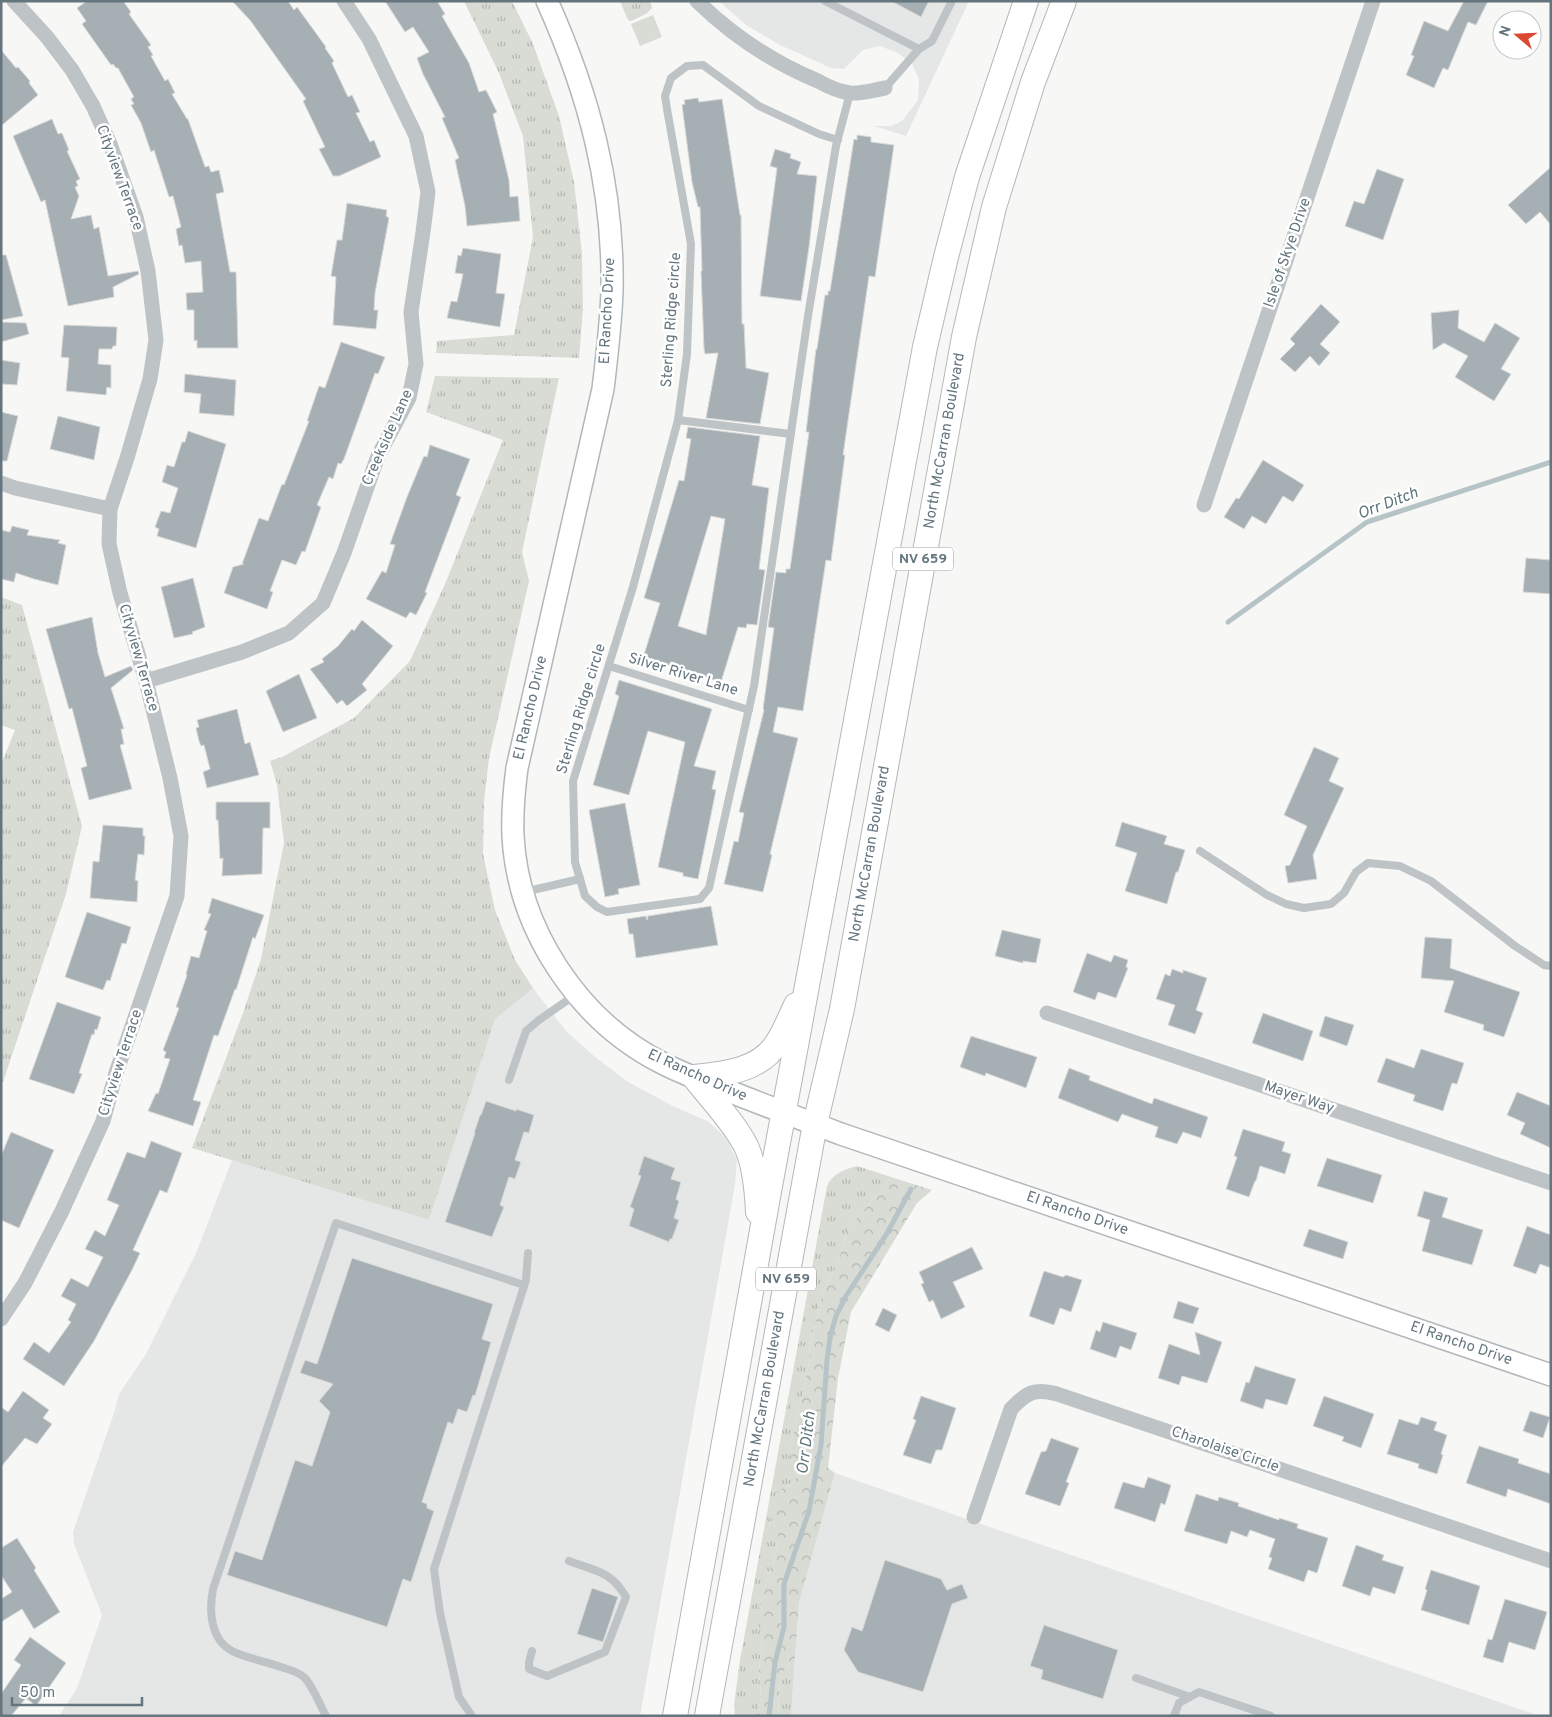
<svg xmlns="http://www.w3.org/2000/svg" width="1552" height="1717" font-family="Overpass,sans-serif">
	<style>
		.built { fill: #e5e7e6 }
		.grass { fill: url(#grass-tufts) }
		.forest { fill: url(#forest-crowns) }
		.pitch { fill: #d8dcd4 }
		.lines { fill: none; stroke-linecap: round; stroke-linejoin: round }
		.stream { stroke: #b6c4c7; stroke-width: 5 }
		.building { fill: #a6afb4; stroke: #d9d9d7; fill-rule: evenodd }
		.secondary-casing { stroke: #b1b7bb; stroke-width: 24 }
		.primary-casing { stroke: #b2b8bb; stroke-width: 26 }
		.lane { stroke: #bec3c6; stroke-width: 8 }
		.street { stroke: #bec3c6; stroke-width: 15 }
		.secondary { stroke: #fff; stroke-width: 21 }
		.primary { stroke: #fff; stroke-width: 24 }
		.labels { text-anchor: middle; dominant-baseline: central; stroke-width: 5; stroke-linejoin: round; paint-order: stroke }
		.shield { fill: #fff; stroke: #929ea5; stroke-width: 1 }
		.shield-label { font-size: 14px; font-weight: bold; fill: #64757e }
		.street-label { font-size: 15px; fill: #64757e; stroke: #fff }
		.water-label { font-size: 16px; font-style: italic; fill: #5e7579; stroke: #fff }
	</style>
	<defs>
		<pattern id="grass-tufts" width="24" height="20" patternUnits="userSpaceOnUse" patternTransform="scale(1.25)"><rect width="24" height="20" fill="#d8dcd4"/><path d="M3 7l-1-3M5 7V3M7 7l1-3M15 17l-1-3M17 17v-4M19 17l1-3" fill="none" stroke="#b3b7b1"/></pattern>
		<pattern id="forest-crowns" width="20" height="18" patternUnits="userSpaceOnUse" patternTransform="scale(1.25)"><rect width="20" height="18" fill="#d8dcd4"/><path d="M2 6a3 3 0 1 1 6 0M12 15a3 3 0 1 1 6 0" fill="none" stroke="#b3b7b1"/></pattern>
	</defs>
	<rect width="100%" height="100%" fill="#f7f7f5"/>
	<g class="built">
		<polygon points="719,1 969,1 906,136 874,126 891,126 902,121 918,100 919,79 911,62 896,52 880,46 863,50 844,69 831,68 780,45 746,25"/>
		<polygon points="533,988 566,1031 594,1056 628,1082 673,1106 709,1122 726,1138 737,1160 735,1185 640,1716 59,1716 77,1688 102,1615 74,1544 73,1532 115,1410 119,1394 146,1354 197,1251 232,1160 429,1220 495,1018"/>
		<polygon points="835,1473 987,1526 1540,1716 791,1716 799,1603"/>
	</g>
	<g class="grass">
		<polygon points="464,1 512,1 533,44 559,116 574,182 582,254 583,309 579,358 436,353 437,341 514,335 533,237 523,136 499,73"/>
		<polygon points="620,1 650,1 652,8 646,14 631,21 628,20"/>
		<polygon points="435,376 559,378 522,552 529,581 489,758 484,801 483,854 495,910 515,960 533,988 495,1019 429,1220 192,1148 243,1013 261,959 284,843 277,784 270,761 282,757 354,718 410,661 445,584 503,440 426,412"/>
		<polygon points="1,597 22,605 82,826 66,894 3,1082 1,1081 1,765 15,730 1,725"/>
		<path d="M857 1166 891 1177 847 1231 837 1266 828 1280 820 1303 810 1346 809 1363 795 1429 791 1442 798 1475 792 1484 786 1487 771 1517 777 1532 778 1541 776 1553 759 1606 762 1643 759 1670 761 1698 757 1716H735L734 1705 740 1660 827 1186C832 1174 845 1169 857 1166Z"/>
		<path d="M795 1658 791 1716H778C780 1693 776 1673 795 1658Z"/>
	</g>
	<path class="forest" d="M891 1177 932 1190 917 1203 851 1312 838 1378 828 1468 835 1473 799 1603 795 1658C776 1673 780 1693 778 1716H757L761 1698 759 1670 762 1643 758 1621 759 1606 776 1553 778 1541 777 1532 771 1517 774 1498 778 1491 792 1484 798 1475 796 1466 789 1459 791 1442 795 1429 809 1363 810 1346 820 1303 828 1280 837 1266 847 1231Z"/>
	<polygon class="pitch" points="653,15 662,37 640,46 631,24"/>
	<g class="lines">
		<g class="stream">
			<polyline points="1228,622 1367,522 1551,462"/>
			<polyline points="769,1716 775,1662 784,1627 784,1584 809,1511 821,1445 827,1360 830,1338 836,1316 846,1296 886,1235 911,1189"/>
		</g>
	</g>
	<g class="building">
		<polygon points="87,1 123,1 131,12 129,14 151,45 148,47 153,55 151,56 165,81 168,79 175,93 172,94 187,119 188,119 205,167 209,166 211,172 219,170 224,192 216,194 230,272 236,272 238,348 197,348 197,340 194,341 194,310 187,310 186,293 203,292 201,261 185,263 182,245 179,246 176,229 181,227 173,196 169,197 154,150 151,152 141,123 131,105 134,104 131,99 134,97 118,68 116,68 113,64 111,65 82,24 86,21 77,8"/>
		<polygon points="232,1 288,1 294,10 297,7 326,47 325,48 334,61 332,63 348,97 352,95 360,112 356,113 370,142 374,140 381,157 339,176 333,176 319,149 325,147 303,101 306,99 250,20"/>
		<polygon points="385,1 437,1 445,14 442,16 469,63 479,92 486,90 497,112 493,114 509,180 510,197 518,196 520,221 467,226 465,206 455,160 459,158 442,118 445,117 423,74 417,58 429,52 413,27 405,32"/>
		<polygon points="891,1 929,1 921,17"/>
		<polygon points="1464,1 1488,1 1476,25 1468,22 1448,70 1443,68 1434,88 1406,75 1414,56 1411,55 1424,21 1448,31"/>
		<polygon points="1,50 16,68 18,67 30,81 29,83 38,95 1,126"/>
		<polygon points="698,98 699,102 722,99 740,215 741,215 742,324 744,324 746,368 769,373 760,424 706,418 718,353 705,354 704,349 701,271 702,271 700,207 698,207 692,182 682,105 685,104 684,100"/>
		<polygon points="52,119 58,134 62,133 69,150 67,151 80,179 76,181 78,186 75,187 79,196 71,219 91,215 94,229 99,227 108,276 138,271 139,274 113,287 114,297 68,306 45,200 41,202 13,136"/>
		<polygon points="857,135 871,137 871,142 894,145 875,277 869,276 843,455 845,455 831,561 826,560 803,711 778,707 773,732 798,738 770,854 772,855 763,892 724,884 734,841 738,842 744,813 739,812 764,710 763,709 774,628 768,627 776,572 786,573 786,569 790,569 809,432 806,432 816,349 817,349 825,295 828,295 828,291 830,291 854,139 857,140"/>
		<polygon points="775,149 791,154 790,158 801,162 797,174 817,176 809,247 801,301 760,296 777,168 770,166"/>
		<polygon points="1551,167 1551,225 1540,212 1526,224 1508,205"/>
		<polygon points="1377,169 1404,179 1383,240 1345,226 1354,201 1364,204"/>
		<polygon points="347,203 387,210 386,216 389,218 375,293 374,310 378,310 376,329 333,325 336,277 331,276 337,240 342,240"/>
		<polygon points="463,248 501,254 496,293 505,294 500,327 447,318 451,301 457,302 463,274 455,273 458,255 461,256"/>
		<polygon points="1,255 6,255 23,316 1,320"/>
		<polygon points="1321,304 1340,322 1320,344 1330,353 1319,366 1310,356 1295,372 1280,359 1295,344 1290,339"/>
		<polygon points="1459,310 1458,328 1484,342 1495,323 1520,338 1501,369 1511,374 1494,401 1455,377 1468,356 1444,343 1433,350 1431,313"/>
		<polygon points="1,322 26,323 29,334 1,342"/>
		<polygon points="64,325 117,327 116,346 113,346 112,349 99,349 98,364 111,365 111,388 107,387 106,395 66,391 69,358 61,357"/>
		<polygon points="341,342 385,357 378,374 375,373 344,459 341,464 338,463 333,479 329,477 317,505 321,507 305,552 302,551 296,565 282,560 270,591 273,592 267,609 224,593 233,567 244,564 242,564 259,518 268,521 282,484 284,485 309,421 307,421 319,386 325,388"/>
		<polygon points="1,360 20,363 17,385 1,384"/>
		<polygon points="185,374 236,380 234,416 199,413 201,394 184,392"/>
		<polygon points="1,412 18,416 7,461 1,461"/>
		<polygon points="58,416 100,427 94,460 50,449"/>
		<path d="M688 427 760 436 752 485 769 488 759 569 765 570 757 625 747 624 746 628 738 627 721 682 643 658 660 603 644 598 679 480 684 481 691 439 686 438ZM711 516 725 519 706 635 678 626Z"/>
		<polygon points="188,431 226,444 196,548 157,536 159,529 155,527 161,511 170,513 178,488 162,482 167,465 174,467 182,442 185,442"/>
		<polygon points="430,445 470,459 456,495 461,497 425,592 427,593 416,615 410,612 406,618 366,599 382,571 386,573 395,545 390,544 407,497 424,456 427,457"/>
		<polygon points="1263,460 1304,485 1293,502 1283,496 1266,524 1252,516 1244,529 1224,517 1236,498 1239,499"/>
		<polygon points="12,526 29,530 27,535 60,540 58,543 66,545 58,585 34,579 16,573 14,582 1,579 1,530 10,532"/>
		<polygon points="1526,558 1551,560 1551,594 1523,592"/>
		<polygon points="193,578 205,627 192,632 193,634 174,638 161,587"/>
		<polygon points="92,617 98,653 105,677 131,666 133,670 111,688 124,729 121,729 124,744 120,745 132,789 89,800 81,768 87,766 72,708 69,709 46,629"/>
		<polygon points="362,620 393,646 362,684 367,690 347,706 342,700 337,704 310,669 324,662 322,659 338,646 352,629 354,631"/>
		<polygon points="299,674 317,718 283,732 266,691"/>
		<polygon points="619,680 712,709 694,766 716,771 712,789 716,790 698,879 683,876 683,873 658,867 685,742 648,731 629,795 593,785 619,696 615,694"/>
		<polygon points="237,709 245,744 250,742 259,775 207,788 203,772 210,769 204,745 201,746 199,741 196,728 199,727 197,720"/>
		<polygon points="1314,747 1339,758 1329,781 1344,788 1313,855 1317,879 1288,883 1285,866 1290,865 1307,826 1284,815"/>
		<polygon points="216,802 270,802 270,828 263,828 262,874 222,876 223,858 220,859 218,820 216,820"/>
		<polygon points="625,803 640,885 618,889 619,894 605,897 589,810"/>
		<polygon points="1122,822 1167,836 1164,844 1185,850 1178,872 1176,872 1167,904 1125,891 1137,853 1115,846"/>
		<polygon points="103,825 143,828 143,836 145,836 144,855 138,854 135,880 138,881 137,902 90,898 93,861 99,862"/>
		<polygon points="212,898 264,915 255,939 253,937 236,990 235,989 218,1036 214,1035 193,1100 201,1102 193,1126 148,1111 156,1093 158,1094 170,1059 164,1058 166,1052 163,1050 179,1008 176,1007 187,975 186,974 191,956 199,958 207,931 204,930 211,914 208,913"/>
		<polygon points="711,906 718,945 636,958 633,934 629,934 627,919 646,916 647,920 648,916"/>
		<polygon points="87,912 131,927 126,944 122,943 110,981 107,980 103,990 65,977"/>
		<polygon points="1002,930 1041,939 1036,963 1023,961 1023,963 995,956"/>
		<polygon points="1425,937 1452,939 1450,968 1520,992 1504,1037 1483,1030 1484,1025 1444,1012 1454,981 1421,978"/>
		<polygon points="1087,953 1111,962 1114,955 1128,960 1126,967 1128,968 1116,998 1098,992 1095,1000 1073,992"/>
		<polygon points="1172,969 1183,973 1183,970 1207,978 1196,1010 1203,1013 1195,1034 1168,1025 1175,1005 1156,999 1165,974 1170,976"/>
		<polygon points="57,1002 101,1017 97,1030 95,1029 94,1035 92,1034 79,1073 82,1074 74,1094 29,1079"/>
		<polygon points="1263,1013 1313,1031 1303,1061 1252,1043"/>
		<polygon points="1325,1016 1354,1025 1347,1046 1319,1036"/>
		<polygon points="971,1036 1037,1057 1026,1088 986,1073 985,1076 960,1067"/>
		<polygon points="1421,1049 1464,1063 1457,1084 1452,1083 1443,1111 1413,1101 1415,1095 1377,1082 1386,1058 1414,1068"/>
		<polygon points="1069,1068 1090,1076 1089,1080 1152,1104 1154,1098 1208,1117 1201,1138 1183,1132 1177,1144 1155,1137 1158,1127 1122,1114 1118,1122 1058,1098"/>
		<polygon points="1517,1092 1551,1106 1551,1148 1520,1134 1525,1123 1507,1115"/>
		<polygon points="486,1101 516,1111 516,1109 534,1115 529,1133 524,1132 515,1160 521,1162 515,1179 509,1177 500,1205 504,1207 492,1237 445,1222 475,1133 474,1133 480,1115 481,1115"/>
		<polygon points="1243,1129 1285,1142 1282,1151 1291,1154 1285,1174 1260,1166 1256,1181 1255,1181 1249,1197 1226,1189 1237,1157 1234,1156"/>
		<polygon points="11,1132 54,1150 19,1228 1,1220 1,1156"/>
		<polygon points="151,1141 182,1153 167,1193 160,1190 133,1250 140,1253 132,1270 94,1341 64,1386 23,1359 34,1342 49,1353 71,1322 68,1320 76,1304 61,1296 71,1278 88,1287 103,1257 85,1249 95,1230 105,1236 119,1205 107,1200 127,1152 145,1158"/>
		<polygon points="644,1156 675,1168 671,1179 681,1182 676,1199 679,1201 674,1218 679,1220 672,1239 670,1239 669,1242 629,1226 634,1209 630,1207 641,1176 638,1175"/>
		<polygon points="1327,1158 1382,1175 1373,1203 1317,1186"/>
		<polygon points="1424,1191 1448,1198 1442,1217 1483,1230 1472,1265 1422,1251 1430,1220 1417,1216"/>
		<polygon points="1527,1226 1551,1235 1551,1268 1540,1264 1536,1274 1513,1266"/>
		<polygon points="1309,1229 1348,1242 1343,1259 1303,1246"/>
		<polygon points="972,1247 983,1269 953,1282 965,1307 941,1319 933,1300 929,1302 921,1284 924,1283 919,1272"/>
		<polygon points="352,1258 493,1304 482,1339 491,1342 475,1396 473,1395 467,1412 458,1409 453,1424 448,1422 422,1502 427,1504 427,1508 434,1511 411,1582 403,1579 387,1627 227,1575 235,1551 262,1560 295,1460 312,1466 330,1412 319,1401 333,1384 300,1373 305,1360 317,1364"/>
		<polygon points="1044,1271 1063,1277 1066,1275 1082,1280 1071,1312 1060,1308 1054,1325 1029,1316"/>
		<polygon points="1178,1301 1199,1308 1193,1324 1173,1318"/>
		<polygon points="883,1308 897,1315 889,1332 875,1325"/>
		<polygon points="1103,1322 1137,1333 1131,1350 1120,1346 1116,1358 1090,1349 1096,1330 1100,1332"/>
		<polygon points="1195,1332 1222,1342 1207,1383 1182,1376 1179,1385 1158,1378 1169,1344 1200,1355"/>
		<polygon points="1255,1366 1296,1379 1287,1405 1266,1399 1263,1409 1240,1401 1246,1382 1249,1383"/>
		<polygon points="23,1391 49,1410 43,1418 52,1424 37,1444 25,1438 1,1467 1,1407 8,1412"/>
		<polygon points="921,1396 956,1408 942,1450 936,1450 931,1464 903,1455 916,1420 913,1419"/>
		<polygon points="1324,1396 1374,1414 1361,1448 1342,1441 1344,1437 1313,1426"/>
		<polygon points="1530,1411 1550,1417 1543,1438 1523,1431"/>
		<polygon points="1421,1417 1437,1422 1434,1430 1447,1435 1441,1454 1443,1455 1437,1474 1418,1468 1419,1464 1387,1454 1399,1419 1418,1425"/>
		<polygon points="1051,1438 1079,1448 1066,1482 1069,1483 1060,1506 1025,1494 1041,1452 1046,1451"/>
		<polygon points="1479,1446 1519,1459 1518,1463 1551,1474 1551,1504 1508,1489 1506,1497 1466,1483"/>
		<polygon points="1148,1477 1171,1485 1165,1505 1161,1503 1155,1522 1114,1508 1123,1482 1144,1488"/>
		<polygon points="1196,1494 1218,1501 1219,1497 1239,1503 1238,1506 1279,1520 1279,1518 1298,1524 1297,1528 1328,1538 1317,1573 1308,1570 1304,1582 1268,1569 1272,1558 1269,1557 1275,1539 1250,1530 1247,1537 1231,1531 1227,1544 1184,1531"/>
		<polygon points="17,1538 36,1568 34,1570 60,1612 34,1629 22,1609 1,1622 1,1599 12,1592 1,1575 1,1548"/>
		<polygon points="1356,1545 1384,1555 1382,1560 1404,1567 1395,1594 1373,1587 1370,1596 1342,1586"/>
		<polygon points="885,1560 941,1579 947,1590 962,1584 968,1598 952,1604 923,1692 858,1672 844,1650 852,1627 862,1631"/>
		<polygon points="1431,1570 1480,1586 1469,1625 1421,1610 1427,1590 1425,1589"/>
		<polygon points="592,1588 618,1597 603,1642 577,1634"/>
		<polygon points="1505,1599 1547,1612 1535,1650 1509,1642 1503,1663 1483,1657 1488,1639 1492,1640"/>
		<polygon points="1044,1625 1118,1650 1103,1699 1041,1679 1043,1670 1030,1666"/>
		<polygon points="30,1637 66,1663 36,1706 26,1698 11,1716 1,1716 1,1694 21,1665 14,1660"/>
	</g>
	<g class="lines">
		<defs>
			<path id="secondary" d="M547 1C589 94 614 188 612 291 611 323 607 356 603 389L517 768C514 791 512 813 513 836 518 930 579 1021 662 1063 681 1073 701 1080 721 1088 761 1104 801 1119 841 1134L1551 1375"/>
			<g id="primary">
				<path d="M694 1077C711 1099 733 1121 746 1146 755 1165 757 1191 758 1212"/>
				<path d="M694 1077C723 1074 760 1071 777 1043 785 1031 790 1017 796 1005"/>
				<polyline points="675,1716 768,1197 925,347 946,257 967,177 1026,1"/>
				<polyline points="707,1716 815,1124 842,1009 964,337 994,207 1033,82 1064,1"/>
			</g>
		</defs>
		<use href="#secondary" class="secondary-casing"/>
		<use href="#primary" class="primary-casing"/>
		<g class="lane">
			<polyline points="825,1 919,49 932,41 952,1"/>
			<polyline points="885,88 919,49"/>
			<polyline points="838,140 819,134 759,106 703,65 687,66 671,78 665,96 667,109 691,244 687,354 678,420 633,587 573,781 575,862 585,896 597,907 607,912 700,899 709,888 754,686 808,316 836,146 850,93"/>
			<polyline points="678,420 791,434"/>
			<polyline points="609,666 749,710"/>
			<polyline points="1200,851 1267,895 1286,904 1304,908 1331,904 1344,893 1356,872 1368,863 1400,866 1431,881 1515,946 1544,965 1551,966"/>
			<polyline points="524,892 580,879"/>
			<polyline points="509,1080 526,1031 539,1020 575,995"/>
			<path d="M532 1651 529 1662V1669L547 1676 605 1652 626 1597C611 1571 596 1571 569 1561"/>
			<polyline points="1136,1678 1190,1697"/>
			<path d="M326 1716C320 1705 313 1687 305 1678 300 1673 291 1670 284 1668 269 1662 245 1658 232 1651 210 1639 209 1611 213 1589L336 1223 524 1285"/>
			<polyline points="472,1716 459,1697 440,1613 434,1569 526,1280 528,1253"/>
			<polyline points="1174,1716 1179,1703 1199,1692 1271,1716"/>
		</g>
		<g class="street">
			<path d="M697 1C732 35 772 62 818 81 827 86 840 92 850 93 861 94 874 90 885 88"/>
			<polyline points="1,483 15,488 110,509"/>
			<polyline points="1204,505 1373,1"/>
			<polyline points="146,681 242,652 289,633 323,603 344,553 378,456 409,398 416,364 411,312 423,232 428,192 416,136 369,39 344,1"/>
			<polyline points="1047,1013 1551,1183"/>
			<polyline points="1,1319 25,1283 62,1211 103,1121 116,1073 177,896 181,836 170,778 146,681 120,593 109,544 110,509 127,458 150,379 156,340 148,271 136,217 110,144 93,106 72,70 47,37 14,1"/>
			<path d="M974 1517 1011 1409C1027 1392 1035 1388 1057 1394L1551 1561"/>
		</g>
		<use href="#secondary" class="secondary"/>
		<use href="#primary" class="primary"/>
	</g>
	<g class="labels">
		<g class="shield">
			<rect x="893" y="547.5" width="60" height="23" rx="4"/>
			<rect x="756" y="1267.5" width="60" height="23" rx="4"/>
		</g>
		<g class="shield-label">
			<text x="923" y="559">NV 659</text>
			<text x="786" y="1279">NV 659</text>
		</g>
		<g class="street-label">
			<text transform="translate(119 178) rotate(70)">Cityview Terrace</text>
			<text transform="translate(1288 253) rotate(-71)">Isle of Skye Drive</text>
			<text transform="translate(608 311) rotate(-87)">El Rancho Drive</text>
			<text transform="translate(672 320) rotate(-86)">Sterling Ridge circle</text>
			<text transform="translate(388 438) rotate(-66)">Creekside Lane</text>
			<text transform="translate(945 441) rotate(-80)">North McCarran Boulevard</text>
			<text transform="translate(138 658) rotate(74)">Cityview Terrace</text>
			<text transform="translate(683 675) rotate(17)">Silver River Lane</text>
			<text transform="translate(531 708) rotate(-77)">El Rancho Drive</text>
			<text transform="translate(582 709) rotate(-73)">Sterling Ridge circle</text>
			<text transform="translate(870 854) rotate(-80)">North McCarran Boulevard</text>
			<text transform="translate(121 1063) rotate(-72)">Cityview Terrace</text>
			<text transform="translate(697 1076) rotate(24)">El Rancho Drive</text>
			<text transform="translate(1299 1098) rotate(19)">Mayer Way</text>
			<text transform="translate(1077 1214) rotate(19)">El Rancho Drive</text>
			<text transform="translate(1461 1344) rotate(19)">El Rancho Drive</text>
			<text transform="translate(765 1399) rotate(-80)">North McCarran Boulevard</text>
			<text transform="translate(1225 1450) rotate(19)">Charolaise Circle</text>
		</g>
		<g class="water-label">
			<text transform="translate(1388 504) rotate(-21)">Orr Ditch</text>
			<text transform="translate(807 1443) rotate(-83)">Orr Ditch</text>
		</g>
	</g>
	<rect width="1552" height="1717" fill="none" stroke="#64757e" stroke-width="5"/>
	<g transform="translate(1517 35) rotate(289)"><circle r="24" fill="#ffffff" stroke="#c1c8cb"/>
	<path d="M0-4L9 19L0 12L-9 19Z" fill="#dc4730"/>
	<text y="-8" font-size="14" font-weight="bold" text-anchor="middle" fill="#64757e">N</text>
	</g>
	<path d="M12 1697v8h130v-8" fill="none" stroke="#64757e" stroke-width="2.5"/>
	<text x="20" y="1697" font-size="15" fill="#64757e" stroke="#ffffff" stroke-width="4" paint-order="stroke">50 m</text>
</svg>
